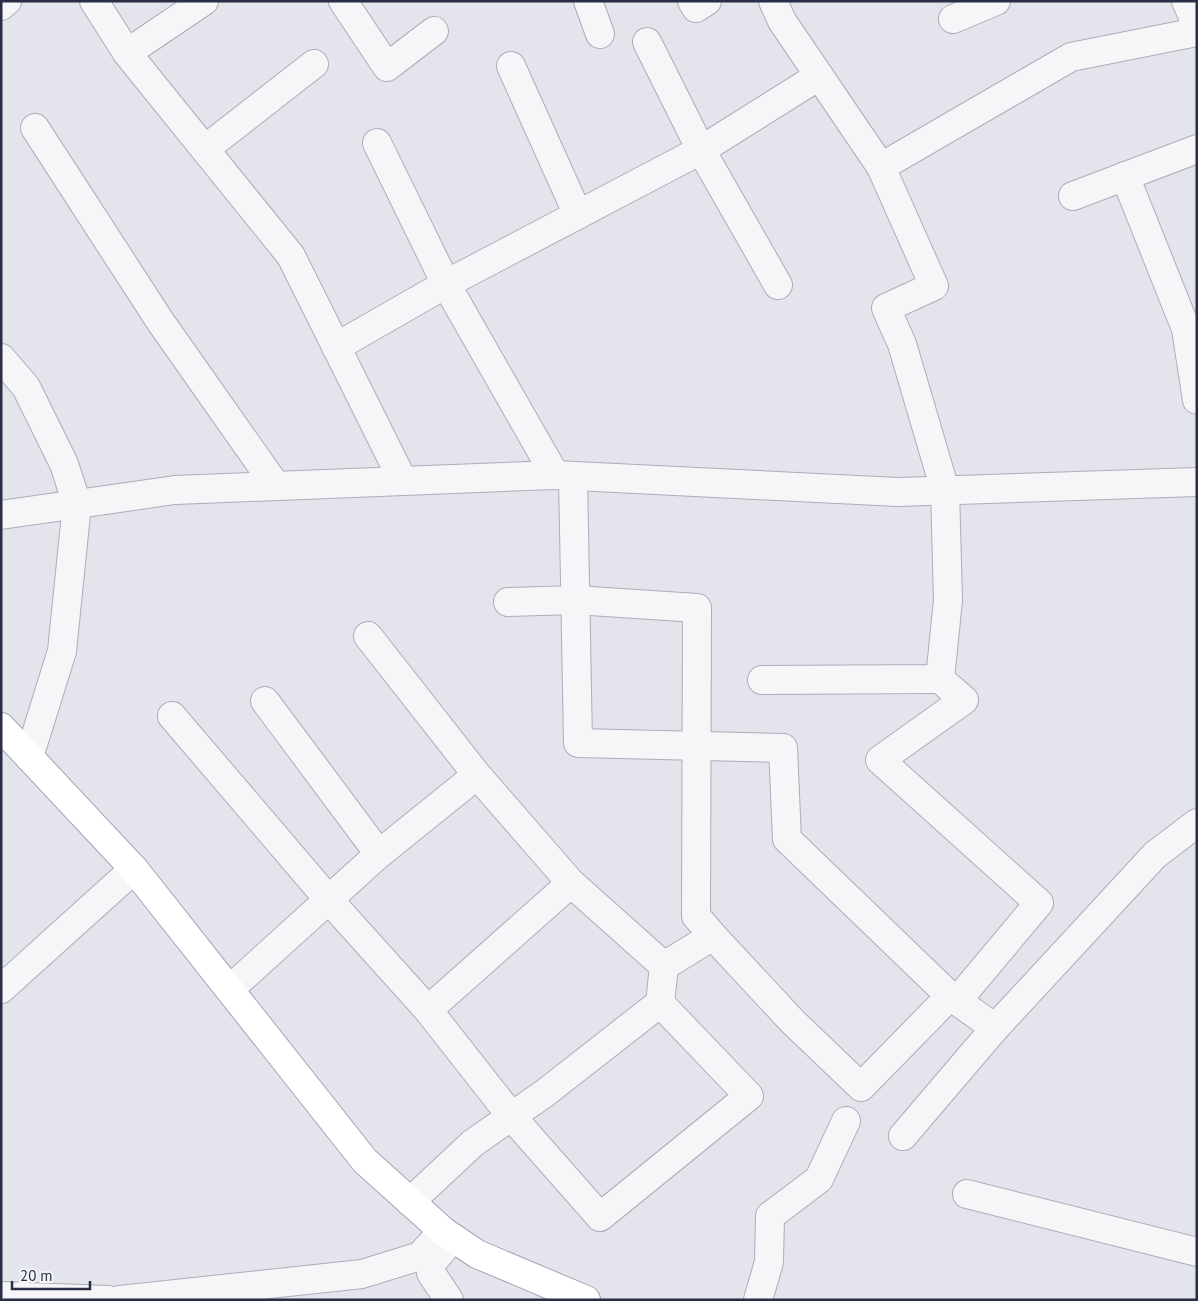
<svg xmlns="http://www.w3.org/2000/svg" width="1198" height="1301" font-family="'PT Sans',sans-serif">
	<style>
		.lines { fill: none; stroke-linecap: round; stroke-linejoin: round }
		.minor-casing { stroke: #abadba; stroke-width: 30 }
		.major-casing { stroke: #a1a5b8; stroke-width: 30 }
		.minor { stroke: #f6f6f9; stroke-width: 28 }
		.major { stroke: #fff; stroke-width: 28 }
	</style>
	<rect width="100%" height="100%" fill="#e3e4ec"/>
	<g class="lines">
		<defs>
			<g id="minor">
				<polyline points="94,1 127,53 291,256 403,481"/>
				<polyline points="343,1 387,67 434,31"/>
				<polyline points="588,1 600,34"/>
				<polyline points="692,1 696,8 707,1"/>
				<polyline points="773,1 782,21 881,167 1071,57 1197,32"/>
				<polyline points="1186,1 1197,26"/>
				<polyline points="1,6 7,1"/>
				<polyline points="953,19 996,1"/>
				<polyline points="127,53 204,1"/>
				<polyline points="511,66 578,215"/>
				<polyline points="35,128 160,321 276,486"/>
				<polyline points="205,149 314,64"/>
				<polyline points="1125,176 1186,329 1197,400"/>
				<polyline points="1073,196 1197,149"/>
				<polyline points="778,285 701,150 819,76"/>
				<polyline points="336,347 446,284 377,143"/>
				<polyline points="1,358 26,387 64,464 77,504 62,651 29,757"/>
				<polyline points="555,475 446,284 701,150 647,42"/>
				<polyline points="1,515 175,490 555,475 898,492 1197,482"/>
				<polyline points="508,602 575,600 697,608 696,916 713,936"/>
				<polyline points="368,636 477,775"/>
				<polyline points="940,679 964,700 880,760 1039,903 957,1001"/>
				<polyline points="762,680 940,679 948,600 945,490 902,344 886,308 934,286 881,167"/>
				<polyline points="265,701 379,854"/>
				<polyline points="172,716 329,900 428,1010 512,1117 600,1217 749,1096 660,1003"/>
				<polyline points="1,989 134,869"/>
				<polyline points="230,989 379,854 477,775 571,883 664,966"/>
				<polyline points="950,996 995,1028 1155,855 1197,823"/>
				<polyline points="428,1010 571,883"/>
				<polyline points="903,1136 995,1028"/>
				<polyline points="967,1194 1197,1252"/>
				<polyline points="410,1202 473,1143 545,1093 660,1003 664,966 713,936 793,1022 861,1087 950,996 787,839 783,748 578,743 573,476"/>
				<polyline points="1,1296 108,1300"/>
				<polyline points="120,1300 362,1274 420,1256 443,1231"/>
				<polyline points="449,1300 431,1273 431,1264 450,1241"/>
				<polyline points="758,1300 769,1262 770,1216 819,1179 846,1121"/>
			</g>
			<polyline id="major" points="1,727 134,869 365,1161 443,1231 477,1254 586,1300"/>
		</defs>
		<use href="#minor" class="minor-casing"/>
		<use href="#major" class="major-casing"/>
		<use href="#minor" class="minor"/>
		<use href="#major" class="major"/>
	</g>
	<rect width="1198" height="1301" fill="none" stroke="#292d45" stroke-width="5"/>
	<path d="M12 1281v8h78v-8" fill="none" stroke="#292d45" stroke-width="2.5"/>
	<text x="20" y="1281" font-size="15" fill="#292d45" stroke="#f3f4f9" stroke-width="4" paint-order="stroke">20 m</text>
</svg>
